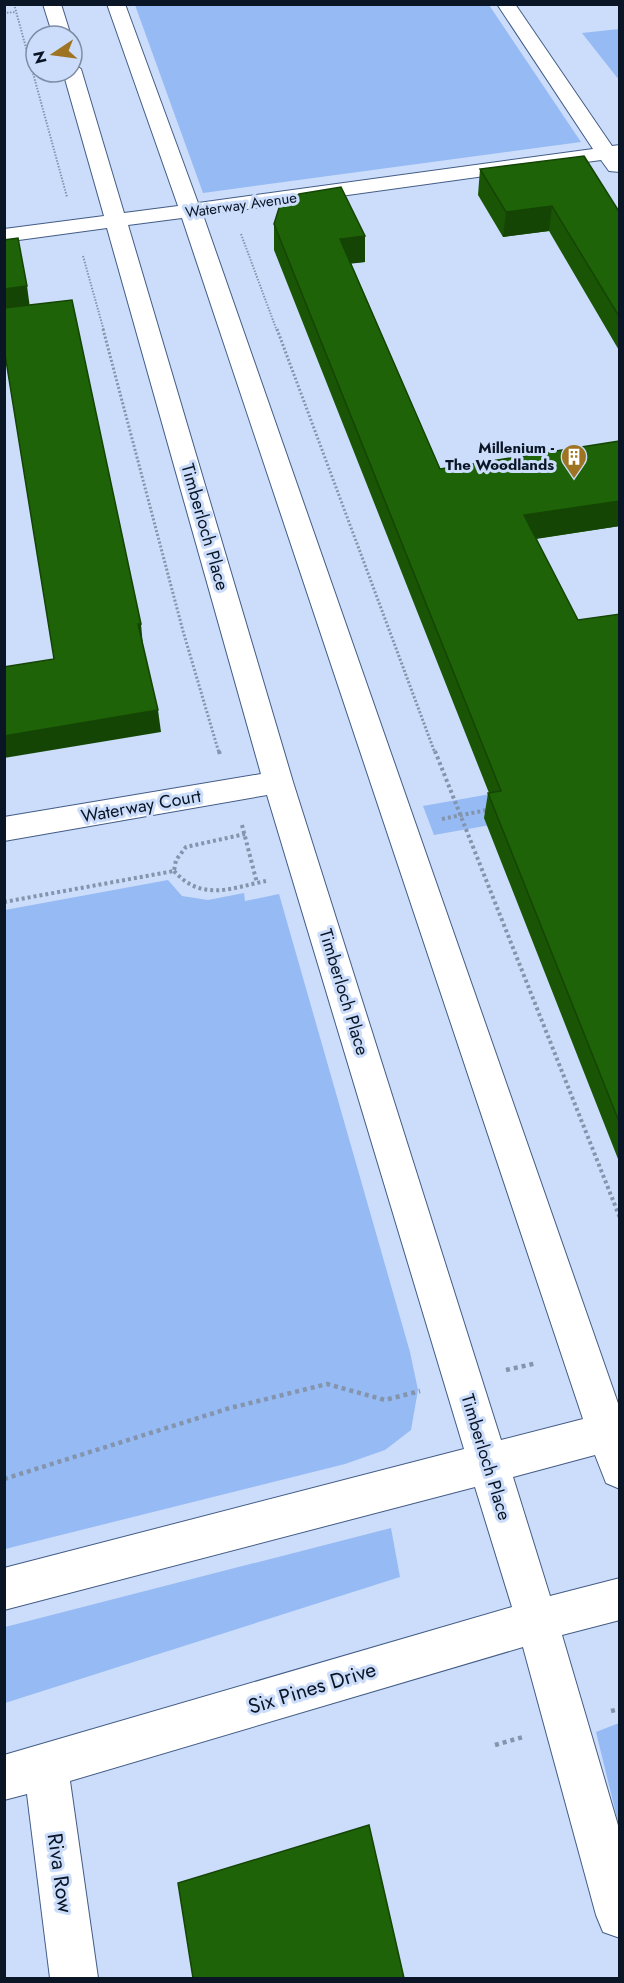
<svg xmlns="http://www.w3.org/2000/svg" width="624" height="1983" font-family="Jost,sans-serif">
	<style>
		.green { fill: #96baf3 }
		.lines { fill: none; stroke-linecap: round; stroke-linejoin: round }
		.minor-casing { stroke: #435c86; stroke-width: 2 }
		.path-far3 { stroke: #8494ac; stroke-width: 2; stroke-dasharray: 1.5 1.5; stroke-linecap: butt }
		.path-far2 { stroke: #8494ac; stroke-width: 3; stroke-dasharray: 2 2; stroke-linecap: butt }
		.path-far1 { stroke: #8494ac; stroke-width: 4; stroke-dasharray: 3 3; stroke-linecap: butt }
		.path { stroke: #8494ac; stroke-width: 4.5; stroke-dasharray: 4 4; stroke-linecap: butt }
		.minor { fill: #fff; fill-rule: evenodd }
		.wall { fill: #1a5506 }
		.shaded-wall { fill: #154505 }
		.building { fill: #1e6307; stroke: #154505; stroke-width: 1.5 }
		.labels { text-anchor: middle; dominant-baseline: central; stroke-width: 6; stroke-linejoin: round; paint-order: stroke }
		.far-street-label { font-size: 15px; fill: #0a1525; stroke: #cbddfa }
		.far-poi-label { font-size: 15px; font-weight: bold; fill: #0a1525; stroke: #cbddfa; text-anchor: end }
		.street-label { font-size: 18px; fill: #0a1525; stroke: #cbddfa }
		.near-street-label { font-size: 21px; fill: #0a1525; stroke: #cbddfa }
	</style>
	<rect width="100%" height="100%" fill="#cbddfa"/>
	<g class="green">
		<polygon points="135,5 489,5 581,142 203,193"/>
		<polygon points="619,29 620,29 619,80 582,33"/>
		<polygon points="619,771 619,802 434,835 423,806"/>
		<polygon points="168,880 182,896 208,900 244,893 245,901 279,894 410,1352 418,1390 411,1430 385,1450 345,1464 5,1549 5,910"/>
		<polygon points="391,1528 400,1577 5,1703 5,1627"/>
		<polygon points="619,1723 619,1826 596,1732"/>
	</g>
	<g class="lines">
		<defs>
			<g id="minor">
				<polygon points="43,4 61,4 71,36 53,36"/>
				<path d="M107 4H125L198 203 593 149 497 4H515L612 146 620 145V172L609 171 601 160 203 215 620 1409V1489L606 1483 595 1455 513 1477 550 1596 620 1578V1620L562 1635 620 1832V1938L603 1932 596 1915 523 1647 70 1781 98 1978H50L27 1794 4 1800V1755L512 1607 475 1487 4 1610V1568L464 1449 267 795 4 841V817L261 774 107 228 4 242V229L104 216 63 72H72V63L81 69 124 213 178 206ZM182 218 583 1419 501 1440 293 782 128 225Z"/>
			</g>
		</defs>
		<use href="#minor" class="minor-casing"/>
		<g class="path-far3">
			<polyline points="14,4 67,197"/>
			<polyline points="4,13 16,12"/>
			<polyline points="241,234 277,331"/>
			<polyline points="83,256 104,331"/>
		</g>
		<g class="path-far2">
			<polyline points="103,329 183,631 219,753"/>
			<polyline points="277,329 435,753"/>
		</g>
		<g class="path-far1">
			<polyline points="219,751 220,755"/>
			<polyline points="435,751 620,1218"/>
			<polyline points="442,819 487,810"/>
			<polyline points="242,825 257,883"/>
			<path d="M174 871C202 902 231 888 266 881"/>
			<polyline points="4,902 174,871 176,860 186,847 245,834"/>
		</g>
		<g class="path">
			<polyline points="506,1370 537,1363"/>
			<polyline points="4,1479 230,1408 327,1384 385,1400 420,1391"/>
			<polyline points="611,1711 620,1709"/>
			<polyline points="495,1745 523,1737"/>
		</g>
		<use href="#minor" class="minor"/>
	</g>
	<g class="wall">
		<polygon points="480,169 620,213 620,352 549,231 503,237 478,195"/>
		<polygon points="274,224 365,236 365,262 351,263 440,469 620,441 620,526 536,539 578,620 620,614 620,1164 484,818 488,793 489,793 274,250"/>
	</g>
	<g class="shaded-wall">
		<polygon points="552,206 549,231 503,237 506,212"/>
		<polygon points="365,236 365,262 340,265 340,239"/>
		<polygon points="27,286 30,308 4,311 4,289"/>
		<polygon points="620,501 620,526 520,541 524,515"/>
		<polygon points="138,624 141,624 143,646"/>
		<polygon points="158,710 161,732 4,758 4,736"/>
	</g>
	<g class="building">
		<polygon points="584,156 620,213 620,318 552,206 506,212 480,169"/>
		<polygon points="341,187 365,236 340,239 440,469 620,441 620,501 524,515 578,620 620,614 620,1124 488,793 501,791 274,224 279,208 299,194"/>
		<polygon points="18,238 27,286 4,289 4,240"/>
		<polygon points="72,300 141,624 138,624 158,710 4,736 4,667 54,659 4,348 4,308"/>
		<polygon points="369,1825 404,1978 193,1978 178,1883"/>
	</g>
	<defs>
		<symbol id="building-pin" viewBox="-11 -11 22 30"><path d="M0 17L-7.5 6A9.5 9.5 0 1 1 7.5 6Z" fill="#9e7423" stroke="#cbddfa"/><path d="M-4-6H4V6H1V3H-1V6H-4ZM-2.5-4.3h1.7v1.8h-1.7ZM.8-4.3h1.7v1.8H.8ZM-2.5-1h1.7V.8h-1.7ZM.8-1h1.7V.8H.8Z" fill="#fff"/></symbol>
	</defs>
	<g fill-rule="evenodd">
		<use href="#building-pin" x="559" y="442" width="30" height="40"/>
	</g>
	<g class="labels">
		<g class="far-street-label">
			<text transform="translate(241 205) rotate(-8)">Waterway Avenue</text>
		</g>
		<g class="far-poi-label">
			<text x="554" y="448">Millenium -<tspan x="554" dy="17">The Woodlands</tspan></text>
		</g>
		<g class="street-label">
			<text transform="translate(205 527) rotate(74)">Timberloch Place</text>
			<text transform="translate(141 806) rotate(-10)">Waterway Court</text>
			<text transform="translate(344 992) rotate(73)">Timberloch Place</text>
			<text transform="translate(486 1457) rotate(73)">Timberloch Place</text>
		</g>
		<g class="near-street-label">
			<text transform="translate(312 1688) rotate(-17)">Six Pines Drive</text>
			<text transform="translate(60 1873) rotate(82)">Riva Row</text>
		</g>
	</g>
	<rect width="624" height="1983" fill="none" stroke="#0a1525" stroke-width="12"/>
	<g transform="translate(54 54) rotate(257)"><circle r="28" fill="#cbddfa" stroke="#7e8da5" stroke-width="1.5"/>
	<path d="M0-4.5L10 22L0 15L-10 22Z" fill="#9e7423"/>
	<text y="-9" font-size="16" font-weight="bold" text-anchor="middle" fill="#0a1525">N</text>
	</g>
</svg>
